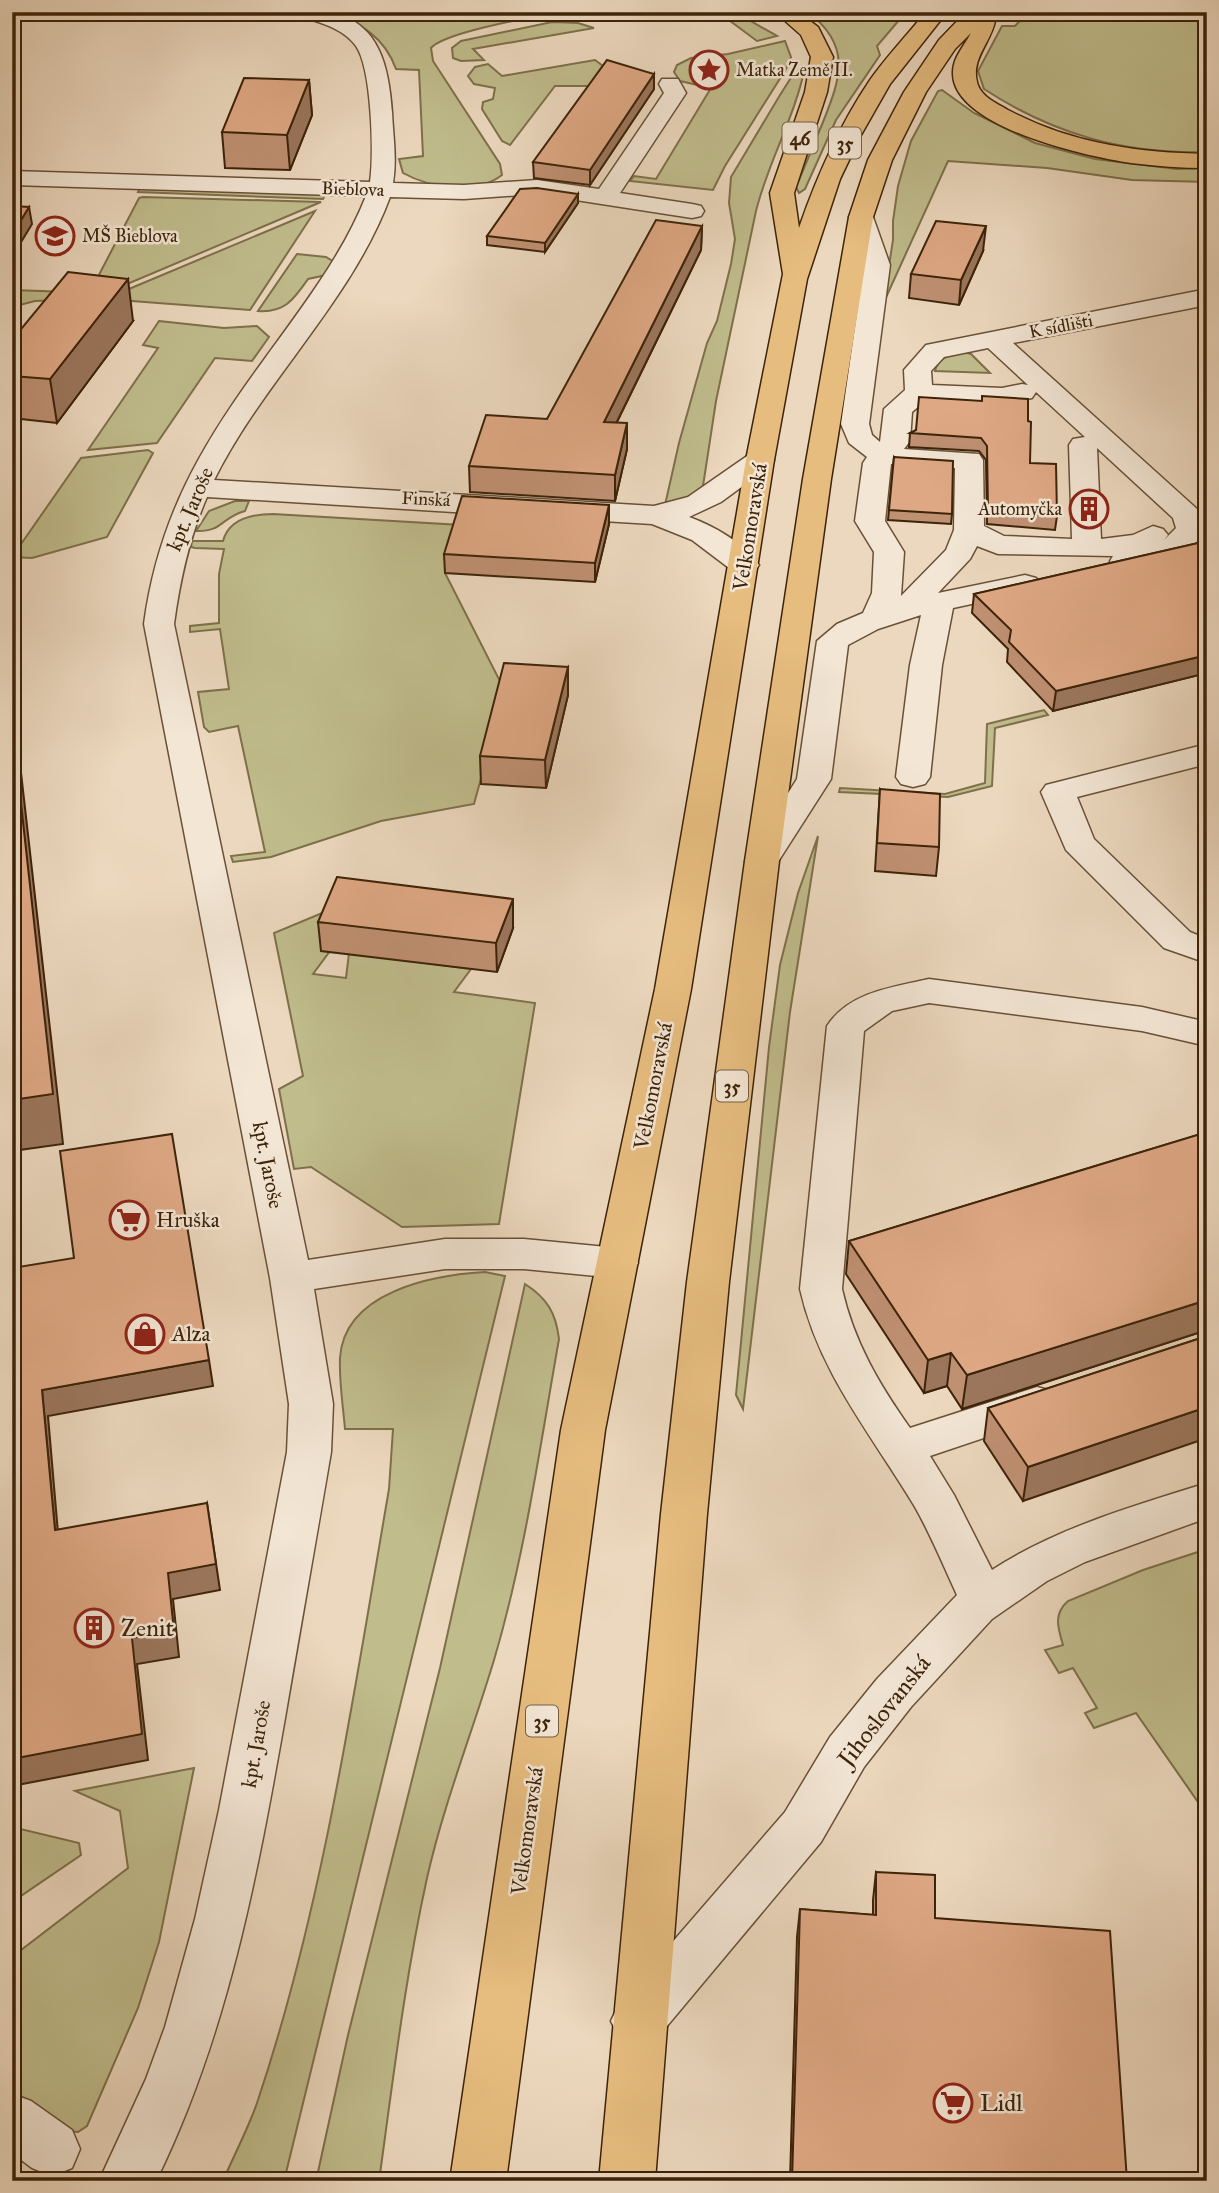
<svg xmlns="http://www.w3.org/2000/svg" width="1219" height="2193" font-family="'IM FELL Great Primer',serif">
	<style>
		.green { fill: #c0bc8c; stroke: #7e704a; stroke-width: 2 }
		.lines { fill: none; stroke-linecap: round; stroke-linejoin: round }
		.minor-casing { stroke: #695036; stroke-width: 3 }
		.major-casing { stroke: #3d2309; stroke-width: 3 }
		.minor { fill: #f3e6d5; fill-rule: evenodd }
		.major { fill: #e6bc7f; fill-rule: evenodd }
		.wall { fill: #bf9072; stroke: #3d2309; stroke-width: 2 }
		.shaded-wall { fill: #9b765c; stroke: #3d2309; stroke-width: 2 }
		.building { fill: #dea884; stroke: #3d2309; stroke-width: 2 }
		.labels { text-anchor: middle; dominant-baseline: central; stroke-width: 5; stroke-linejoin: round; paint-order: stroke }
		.far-poi-label { font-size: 18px; fill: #3d2309; stroke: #f3e6d5; text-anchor: start }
		.far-street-label { font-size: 18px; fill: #3d2309; stroke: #f3e6d5 }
		.shield { fill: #f3e6d5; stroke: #745e46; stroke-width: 2 }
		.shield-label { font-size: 19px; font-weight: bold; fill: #3d2309 }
		.street-label { font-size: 21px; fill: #3d2309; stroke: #f3e6d5 }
		.poi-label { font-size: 21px; fill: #3d2309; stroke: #f3e6d5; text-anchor: start }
		.near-poi-label { font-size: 24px; fill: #3d2309; stroke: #f3e6d5; text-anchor: start }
		.near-street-label { font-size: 24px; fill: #3d2309; stroke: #f3e6d5 }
	</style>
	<rect width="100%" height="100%" fill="#ecd8be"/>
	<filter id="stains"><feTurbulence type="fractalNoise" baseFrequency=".00286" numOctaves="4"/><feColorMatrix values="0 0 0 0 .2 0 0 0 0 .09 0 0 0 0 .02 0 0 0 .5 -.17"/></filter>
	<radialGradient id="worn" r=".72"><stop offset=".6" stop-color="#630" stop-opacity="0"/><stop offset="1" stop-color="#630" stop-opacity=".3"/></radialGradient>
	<g class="green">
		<path d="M329 12H555C530 18 445 32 431 48L433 61 500 164 502 175C476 195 430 188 403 173L399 159 423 156 419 70 396 69C384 36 361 24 329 12Z"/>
		<polygon points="718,12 735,12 777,36 757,41"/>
		<path d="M808 12H906L877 46 880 55 836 120 805 189 799 193 796 187C805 166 814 144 823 122 841 77 852 46 808 12Z"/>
		<path d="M1028 12 1207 16V152C1123 154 1053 134 984 89L978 71 1002 26H1015Z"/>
		<polygon points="552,22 578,23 594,28 473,49 484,60 461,61 453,58 452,48 461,41"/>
		<polygon points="785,41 791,57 786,69 725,166 713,190 630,181 634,176 656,179 711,88 680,81 674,72 677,65 691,58 728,54"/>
		<polygon points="595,60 603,66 601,86 555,86 510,145 502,141 482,109 483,102 493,99 495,88 474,84 468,76 475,67 488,64 502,76"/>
		<path d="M805 67C795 117 768 162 756 211L716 401 703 486 695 495 665 505 679 443 707 343 717 321 731 264 735 239 729 203 731 177 780 95 794 73Z"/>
		<polygon points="942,90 974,113 1035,143 1095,159 1177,169 1207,168 1207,182 1132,180 1047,168 948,161 883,304 893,240 893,221 898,186 911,141 938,91"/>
		<polygon points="141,185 326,192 323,199 138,192"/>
		<polygon points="139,198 143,197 321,202 106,293 90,292"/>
		<polygon points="315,211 250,310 105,299"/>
		<path d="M297 254 326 257 334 262 326 275 308 279C294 299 285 313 258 311Z"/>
		<polygon points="12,290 68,292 65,300 35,301 12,307"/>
		<polygon points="159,321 224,328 257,326 269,337 252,361 215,358 157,443 88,450 158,348 143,345"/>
		<path d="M963 352 971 354 990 373 935 371C939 356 949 356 963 352Z"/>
		<polygon points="148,450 153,453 107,537 32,558 12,557 81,458"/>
		<path d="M235 501H249L245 511C220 518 223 532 196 531L209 511Z"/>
		<path d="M273 514 461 525 445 573 505 691 474 804 381 821 271 857 233 862 231 856 265 852 238 726 209 732 204 727 198 692 229 689 220 629 190 632V626L219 623V574L224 549 195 548 191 547 192 541H223C229 519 252 514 273 514Z"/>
		<polygon points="1044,710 1048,715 995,728 992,786 948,797 839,792 840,788 945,794 985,783 987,724"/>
		<polygon points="818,836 790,1012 743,1409 736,1395 769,1047 780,965 798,893"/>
		<polygon points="339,906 330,951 313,974 346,978 349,953 471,969 454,992 535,1003 499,1224 402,1227 311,1167 294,1169 279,1089 303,1076 274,933"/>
		<path d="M485 1272 505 1276 284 2181H223C234 2155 248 2129 257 2103 323 1907 354 1692 389 1489L393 1429H345C343 1406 339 1381 340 1358 344 1292 432 1275 485 1272Z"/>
		<path d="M525 1284C547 1298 556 1313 559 1339 540 1446 525 1555 494 1660 472 1733 444 1803 427 1878 405 1978 393 2080 379 2181H316L348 2035 440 1668Z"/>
		<path d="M1207 1549V1815L1136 1713 1094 1728 1085 1713 1097 1708 1073 1668 1059 1673 1045 1650 1063 1645C1058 1628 1053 1614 1068 1601L1143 1570Z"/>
		<polygon points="194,1768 159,1942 138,2008 87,2126 78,2132 69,2131 12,2090 12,1957 128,1868 120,1811 75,1791"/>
		<polygon points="13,1803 16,1828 79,1843 81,1855 12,1902"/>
	</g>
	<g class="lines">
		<defs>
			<g id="minor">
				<path d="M296 12C307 12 322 10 334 13 381 25 389 70 392 112 393 136 397 159 393 183L464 185 537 180 599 189 664 93 659 84 662 79H678L686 93 620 193 692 204 701 206 704 211 701 216 692 218 537 194 464 199 390 197C351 302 263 381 214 480L654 506 688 497 750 454 760 452 770 454 774 460 770 466 721 502 689 517C714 526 744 543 759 565L755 571 744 574 733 571 692 540 652 524 207 497C189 538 180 580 174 624L308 1260 445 1239H524L617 1248 632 1253 638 1263 632 1273 617 1278 524 1269H445L314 1289 333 1404 331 1452C316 1541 300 1629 285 1718 257 1877 228 2034 156 2181H99L146 2079 165 2027 195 1919 219 1810 287 1452 289 1404 270 1278 144 624C158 520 200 447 261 364 299 311 342 257 366 196L12 185V171L370 182C374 154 372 69 356 46 343 28 319 22 299 16Z"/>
				<path d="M861 210 870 212 873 217 890 265 869 424 872 435 880 442 884 409 905 390 904 370 926 345 1207 289V305L1013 343 1197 509 1206 528C1201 536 1196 544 1189 550 1172 565 1135 573 1114 567L1110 561 1113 556 998 554 977 546 970 559 938 593 1025 575 1036 578 1040 584 1036 590 953 608 942 665 930 777 925 784 913 787 901 784 896 777 910 665 921 615 878 629 848 645 831 779 774 868 762 871 750 868 745 861 797 779 817 641 837 624 863 613 872 593 874 552 855 521 863 463 867 457 849 443 841 424 864 265 849 217 852 212ZM988 348 1028 385 1022 384 1002 388 932 385 931 371 944 357ZM1036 392 1085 437 1073 439 1069 445 1072 539 1004 536 984 526 983 460 979 454 904 449 910 441 912 412 925 401 1002 404 1032 398ZM1097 448 1173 518 1176 528 1164 540 1168 535 1163 529 1153 526 1133 535 1101 539ZM891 464 955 468 954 530 946 550 901 596 904 552 885 521Z"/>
				<polygon points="1207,744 1207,764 1077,797 1094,839 1190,932 1207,939 1207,963 1164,948 1066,850 1041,792 1046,785"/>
				<path d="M929 979 1142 1007 1207 1022V1046L1142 1031 929 1003 892 1011 864 1031 842 1289C854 1342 879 1384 910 1428L1037 1387 1052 1391 1059 1403 1052 1415 930 1456 954 1495 992 1570C1056 1528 1134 1506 1207 1483V1518L1085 1562 1047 1581 992 1619 911 1707 864 1767 821 1842 657 2038 638 2046 619 2038 611 2021 619 2004 785 1812 830 1737 877 1679 957 1595C943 1565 931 1535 915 1507 872 1435 819 1373 800 1289L827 1026C849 992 893 987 929 979Z"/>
				<polygon points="12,2094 31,2101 72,2130 80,2149 72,2168 52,2176 32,2168 12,2153"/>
			</g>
			<g id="major">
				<path d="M775 12H798L818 27 833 57 827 92 794 193 799 228C817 176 839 126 870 80 887 56 907 35 926 12H947L890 84 861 135 840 179 807 279 774 460 691 989 605 1430 506 2181H450L561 1430 655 989 746 460 783 274 770 193 805 92 811 57 801 35Z"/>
				<path d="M966 12H988L986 15 995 21C991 42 971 59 977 82 980 96 996 103 1008 110 1070 143 1137 153 1207 154V168C1181 168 1156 166 1131 163 1089 157 951 127 953 72 953 57 965 45 971 33L955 49 926 92 892 160 873 217 831 479 779 861 729 1282 707 1514 655 2181H599L661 1514 687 1282 745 861 803 479 849 217 868 160 904 92 939 40Z"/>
			</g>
		</defs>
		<use href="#minor" class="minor-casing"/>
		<use href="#major" class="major-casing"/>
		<use href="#minor" class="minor"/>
		<use href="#major" class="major"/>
	</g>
	<g class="wall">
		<polygon points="654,74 654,89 590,185 534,178 533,162"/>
		<polygon points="309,80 312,115 290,170 225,168 222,132"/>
		<polygon points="578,194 578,203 545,252 487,245 487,236"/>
		<polygon points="702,226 701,250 617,422 627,449 615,501 470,492 469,466 547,419"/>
		<polygon points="983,251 959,305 909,298 911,274"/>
		<polygon points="133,321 57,423 12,418 12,340"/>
		<polygon points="1028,421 1030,463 1057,516 1055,530 987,524 986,460 979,451 909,447 910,433"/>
		<polygon points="894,457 952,514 951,524 888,520"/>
		<polygon points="609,524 595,582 445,573 444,554"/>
		<polygon points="1207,541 1207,673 1053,711 1007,662 1008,649 972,613 974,594"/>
		<polygon points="568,667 568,695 546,788 481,784 480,756"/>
		<polygon points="880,789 939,847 936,876 875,871"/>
		<polygon points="318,922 513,928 497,972 321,951"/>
		<polygon points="1207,1132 1207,1330 962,1409 947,1386 924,1393 846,1274 849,1241"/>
		<polygon points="1207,1336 1023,1501 984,1441 988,1408"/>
		<polygon points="876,1872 935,1918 1127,2181 790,2181 797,1937 800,1909 873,1915 873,1900"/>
	</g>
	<g class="shaded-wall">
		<polygon points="654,74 654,89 590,185 590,170"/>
		<polygon points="309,80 312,115 290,170 287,135"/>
		<polygon points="578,194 578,203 545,252 545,243"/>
		<polygon points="29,207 32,224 12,257 12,235"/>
		<polygon points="702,226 701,250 604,448 604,422"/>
		<polygon points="986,226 983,251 959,305 961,280"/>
		<polygon points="128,279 133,321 57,423 50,379"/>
		<polygon points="627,423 627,449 615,501 615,475"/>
		<polygon points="609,505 609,524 595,582 595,563"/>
		<polygon points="1207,655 1207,673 1053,711 1056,691"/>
		<polygon points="568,667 568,695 546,788 545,760"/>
		<polygon points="12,693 63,1144 12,1151"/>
		<polygon points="513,899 513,928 497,972 496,943"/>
		<polygon points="1207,1300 1207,1330 962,1409 967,1375"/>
		<polygon points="951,1353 947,1386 924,1393 928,1360"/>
		<polygon points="209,1360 213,1386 48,1416 60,1556 55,1530 42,1390"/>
		<polygon points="1207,1407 1207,1438 1023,1501 1028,1467"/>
		<polygon points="207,1503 220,1590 173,1599 179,1657 137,1664 148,1760 12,1786 12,1759 132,1638"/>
	</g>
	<g class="building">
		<polygon points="607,60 654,74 590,170 533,162"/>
		<polygon points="244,78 309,80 287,135 222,132"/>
		<polygon points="537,188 578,194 545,243 487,236 520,189"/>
		<polygon points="12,206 29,207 12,235"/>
		<polygon points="656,220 702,226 604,422 627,423 615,475 469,466 486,415 547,419"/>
		<polygon points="936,221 986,226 961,280 911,274"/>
		<polygon points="68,272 128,279 50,379 12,376 12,340"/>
		<polygon points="982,396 1028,399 1028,421 1031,422 1030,463 1056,464 1057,516 988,511 987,446 981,438 910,433 916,430 919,397 982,401"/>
		<polygon points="894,457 953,461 952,514 889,510"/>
		<polygon points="462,496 609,505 595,563 444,554"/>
		<polygon points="1207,541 1207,655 1056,691 1009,642 1011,630 974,594"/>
		<polygon points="504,663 568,667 545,760 480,756"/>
		<polygon points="12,722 53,1094 12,1100"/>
		<polygon points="880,789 940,794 939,847 877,843"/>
		<polygon points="337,877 513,899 496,943 318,922"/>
		<polygon points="1207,1132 1207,1300 967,1375 951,1353 928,1360 849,1241"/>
		<polygon points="172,1134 209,1360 42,1390 55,1530 207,1503 216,1564 168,1573 174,1631 132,1638 142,1734 12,1759 12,1268 74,1258 60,1151"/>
		<polygon points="1207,1336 1207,1407 1028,1467 988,1408"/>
		<polygon points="876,1872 935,1875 935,1918 1110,1931 1127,2181 792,2181 800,1909 876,1915"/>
	</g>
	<defs>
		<symbol id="sight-ring" viewBox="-11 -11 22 22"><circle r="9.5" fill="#f3e6d5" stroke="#8f2418" stroke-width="1.5"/><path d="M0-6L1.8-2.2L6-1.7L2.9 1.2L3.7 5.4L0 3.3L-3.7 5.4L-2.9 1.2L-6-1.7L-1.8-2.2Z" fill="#8f2418"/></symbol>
		<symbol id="school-ring" viewBox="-11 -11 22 22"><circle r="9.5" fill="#f3e6d5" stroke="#8f2418" stroke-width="1.5"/><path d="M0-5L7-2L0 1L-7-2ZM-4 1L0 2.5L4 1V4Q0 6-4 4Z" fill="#8f2418"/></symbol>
		<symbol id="building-ring" viewBox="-11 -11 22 22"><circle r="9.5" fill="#f3e6d5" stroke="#8f2418" stroke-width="1.5"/><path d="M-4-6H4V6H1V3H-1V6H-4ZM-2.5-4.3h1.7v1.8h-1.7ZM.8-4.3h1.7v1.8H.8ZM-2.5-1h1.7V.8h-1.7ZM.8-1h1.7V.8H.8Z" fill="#8f2418"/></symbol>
		<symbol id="supermarket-ring" viewBox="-11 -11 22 22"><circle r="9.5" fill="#f3e6d5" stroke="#8f2418" stroke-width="1.5"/><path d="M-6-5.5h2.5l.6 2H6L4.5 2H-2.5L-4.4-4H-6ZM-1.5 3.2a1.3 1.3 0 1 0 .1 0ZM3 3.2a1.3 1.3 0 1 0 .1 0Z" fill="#8f2418"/></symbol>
		<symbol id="shop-ring" viewBox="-11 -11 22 22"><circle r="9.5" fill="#f3e6d5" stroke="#8f2418" stroke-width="1.5"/><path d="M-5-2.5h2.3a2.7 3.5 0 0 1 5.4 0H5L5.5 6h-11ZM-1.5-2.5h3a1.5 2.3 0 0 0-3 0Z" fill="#8f2418"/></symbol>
	</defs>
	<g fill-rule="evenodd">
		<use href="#sight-ring" x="687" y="48" width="44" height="44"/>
		<use href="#school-ring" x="33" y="214" width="44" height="44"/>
		<use href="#building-ring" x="1067" y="487" width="44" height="44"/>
		<use href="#supermarket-ring" x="107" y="1198" width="44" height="44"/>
		<use href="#shop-ring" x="123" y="1312" width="44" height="44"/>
		<use href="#building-ring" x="72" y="1606" width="44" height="44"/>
		<use href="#supermarket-ring" x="931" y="2081" width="44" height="44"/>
	</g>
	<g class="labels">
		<g class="far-poi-label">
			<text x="736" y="70">Matka Země II.</text>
			<text x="82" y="236">MŠ Bieblova</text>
			<text x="1062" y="509" text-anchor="end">Automyčka</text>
		</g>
		<g class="far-street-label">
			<text transform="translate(353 189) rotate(2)">Bieblova</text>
			<text transform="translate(1061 326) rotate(-11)">K sídlišti</text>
			<text transform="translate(426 499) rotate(3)">Finská</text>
		</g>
		<g class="shield">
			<rect x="782.5" y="122.5" width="35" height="31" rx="5"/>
			<rect x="829" y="127.5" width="32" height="31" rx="5"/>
			<rect x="716" y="1070.5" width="32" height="31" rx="5"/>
			<rect x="526" y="1705.5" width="32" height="31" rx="5"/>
		</g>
		<g class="shield-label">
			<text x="800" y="138">46</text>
			<text x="845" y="143">35</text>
			<text x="732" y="1086">35</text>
			<text x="542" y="1721">35</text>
		</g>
		<g class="street-label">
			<text transform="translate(190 509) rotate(-67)">kpt. Jaroše</text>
			<text transform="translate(750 527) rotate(-81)">Velkomoravská</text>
			<text transform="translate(653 1086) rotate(-79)">Velkomoravská</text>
			<text transform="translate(268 1165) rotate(79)">kpt. Jaroše</text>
			<text transform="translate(256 1744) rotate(-80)">kpt. Jaroše</text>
			<text transform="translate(527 1831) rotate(-82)">Velkomoravská</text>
		</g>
		<g class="poi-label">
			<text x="156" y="1220">Hruška</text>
			<text x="172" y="1334">Alza</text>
		</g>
		<g class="near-poi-label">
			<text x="121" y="1628">Zenit</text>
			<text x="980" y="2103">Lidl</text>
		</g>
		<g class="near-street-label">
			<text transform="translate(884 1711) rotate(-52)">Jihoslovanská</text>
		</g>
	</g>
	<rect width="1219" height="2193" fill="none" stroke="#ecd8be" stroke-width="42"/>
	<rect x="14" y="14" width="1191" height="2165" fill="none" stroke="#3d2309" stroke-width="3.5"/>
	<rect x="21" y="21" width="1177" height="2151" fill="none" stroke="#3d2309" stroke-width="2"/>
	<rect width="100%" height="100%" filter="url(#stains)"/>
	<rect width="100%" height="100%" fill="url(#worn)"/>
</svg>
